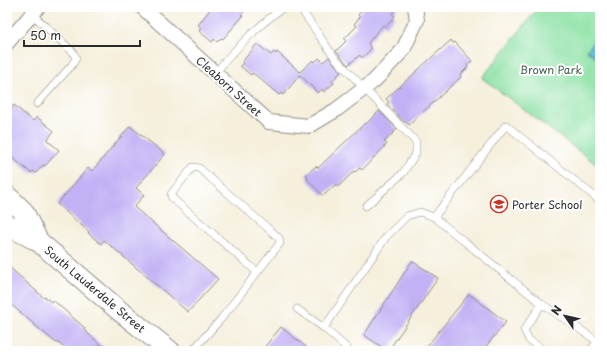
<svg xmlns="http://www.w3.org/2000/svg" width="607" height="358" font-family="'Playpen Sans',sans-serif">
	<style>
		.park { fill: #8be1a4; stroke: #5b8668 }
		.water { fill: url(#water-rules); stroke: #407280 }
		.building { fill: #c2b2f5 }
		.lines { fill: none; stroke-linecap: round; stroke-linejoin: round }
		.lane-casing { stroke: #908d84; stroke-width: 8 }
		.street-casing { stroke: #908d84; stroke-width: 16 }
		.secondary-casing { stroke: #908d84; stroke-width: 22 }
		.lane { stroke: #fff; stroke-width: 7 }
		.street { stroke: #fff; stroke-width: 14 }
		.secondary { stroke: #fff; stroke-width: 20 }
		.labels { text-anchor: middle; dominant-baseline: central; stroke-width: 4; stroke-linejoin: round; paint-order: stroke }
		.park-label { font-size: 11px; fill: #48624f; stroke: #fff }
		.street-label { font-size: 11px; fill: #2b2b2b; stroke: #fff }
		.poi-label { font-size: 11px; fill: #2b2b2b; stroke: #fff; text-anchor: start }
	</style>
	<defs>
		<pattern id="water-rules" width="6" height="5" patternUnits="userSpaceOnUse"><rect width="6" height="5" fill="#56bad4"/><path d="M0 2.5h6" fill="none" stroke="#4797ac"/></pattern>
	</defs>
	<rect width="100%" height="100%" fill="#fff"/>
	<filter id="ink" filterUnits="userSpaceOnUse"><feTurbulence type="fractalNoise" baseFrequency=".025" numOctaves="2"/><feDisplacementMap in="SourceGraphic" scale="8" xChannelSelector="R" yChannelSelector="G"/><feConvolveMatrix kernelMatrix="1 2 1 2 8 2 1 2 1" color-interpolation-filters="sRGB"/></filter>
	<filter id="wash" filterUnits="userSpaceOnUse"><feTurbulence type="fractalNoise" baseFrequency=".012" numOctaves="4" result="noise"/><feDisplacementMap in="SourceGraphic" scale="16" xChannelSelector="R" yChannelSelector="G"/><feGaussianBlur stdDeviation="0.9" result="paint"/><feColorMatrix in="noise" values="0 0 0 0 0 0 0 0 0 0 0 0 0 0 0 0 0 1.4 0 .05"/><feComposite in="paint" operator="in"/></filter>
	<g filter="url(#wash)">
		<rect width="100%" height="100%" fill="#f5efdc"/>
		<polygon class="park" points="539,7 600,7 600,167 482,78"/>
		<polygon class="water" points="600,31 600,60 587,51"/>
		<g id="blocks">
			<g class="building">
				<polygon points="212,7 247,7 241,15 243,16 223,39 221,38 217,42 214,39 212,42 199,31 201,28 198,25"/>
				<polygon points="364,7 398,7 392,14 395,16 386,27 383,25 368,43 371,49 362,58 360,55 348,65 336,51 346,41 344,39 357,26 354,24 360,17 358,15"/>
				<polygon points="451,40 453,43 455,42 472,61 467,65 468,67 460,75 461,77 409,125 405,121 404,122 387,104 389,102 386,99"/>
				<polygon points="257,44 271,55 274,52 276,54 277,52 300,72 313,60 315,62 319,58 323,62 329,57 341,72 332,81 334,83 324,92 322,89 318,93 300,75 283,95 281,93 279,95 253,73 251,75 240,66 243,63 242,62"/>
				<polygon points="14,105 33,121 37,117 54,131 47,140 59,150 45,166 43,165 36,173 33,171 31,173 7,153 7,114"/>
				<polygon points="379,111 397,129 384,142 387,144 362,170 360,168 355,172 354,171 338,187 336,184 323,196 307,179 308,178 306,175 316,166 318,168 365,123 366,124"/>
				<polygon points="130,126 165,154 136,188 144,195 134,207 218,279 188,312 104,240 101,244 88,233 89,232 57,204 88,168 92,171"/>
				<polygon points="412,261 438,278 388,351 364,335"/>
				<polygon points="7,265 44,298 45,297 51,302 53,300 63,309 85,328 84,330 108,351 68,351 57,342 56,343 7,301"/>
				<polygon points="469,294 506,322 482,351 423,351"/>
				<polygon points="281,327 311,351 261,351"/>
			</g>
		</g>
	</g>
	<g filter="url(#ink)">
		<use href="#blocks" fill-opacity="0" stroke="#908d84" stroke-width="1"/>
		<g class="lines">
			<defs>
				<g id="lane">
					<polyline points="290,7 300,8 335,58 416,142 416,153 403,173 366,206"/>
					<polyline points="32,14 73,52 76,58 72,65 37,104"/>
					<path d="M215 73C236 48 257 26 284 7"/>
					<polyline points="600,201 506,125 434,217 542,304 600,343"/>
					<polyline points="542,304 524,330 529,340 545,351"/>
					<polyline points="297,309 324,328 386,237 407,216 420,212 434,217"/>
					<polyline points="324,328 347,348"/>
					<polyline points="192,351 221,319 280,243 279,238 199,168 193,167 171,194 172,198 257,272"/>
					<polyline points="590,351 600,338"/>
				</g>
				<g id="street">
					<polyline points="142,7 269,122 309,126 336,110 374,81 403,50 417,20 415,7"/>
					<polyline points="7,43 38,7"/>
				</g>
				<g id="secondary">
					<polyline points="7,196 23,211 38,241"/>
					<polyline points="7,225 38,241 115,307 170,351"/>
				</g>
			</defs>
			<use href="#lane" class="lane-casing"/>
			<use href="#street" class="street-casing"/>
			<use href="#secondary" class="secondary-casing"/>
			<use href="#lane" class="lane"/>
			<use href="#street" class="street"/>
			<use href="#secondary" class="secondary"/>
		</g>
	</g>
	<defs>
		<symbol id="school-ring" viewBox="-11 -11 22 22"><circle r="9.5" fill="#fff" stroke="#c8321e" stroke-width="1.5"/><path d="M0-5L7-2L0 1L-7-2ZM-4 1L0 2.5L4 1V4Q0 6-4 4Z" fill="#c8321e"/></symbol>
	</defs>
	<g fill-rule="evenodd">
		<use href="#school-ring" x="489" y="194" width="20" height="20"/>
	</g>
	<g class="labels">
		<g class="park-label">
			<text x="551" y="69">Brown Park</text>
		</g>
		<g class="street-label">
			<text transform="translate(229 86) rotate(42)">Cleaborn Street</text>
			<text transform="translate(95 289) rotate(40)">South Lauderdale Street</text>
		</g>
		<g class="poi-label">
			<text x="512" y="204">Porter School</text>
		</g>
	</g>
	<rect width="607" height="358" fill="none" stroke="#fff" stroke-width="24"/>
	<g transform="translate(565 316) rotate(304)" stroke="#ffffff" stroke-width="3" paint-order="stroke">
	<path d="M0-3L7 15L0 10L-7 15Z" fill="#2b2b2b"/>
	<text y="-6" font-size="11" font-weight="bold" text-anchor="middle" fill="#2b2b2b">N</text>
	</g>
	<path d="M24 40v6h116v-6" fill="none" stroke="#2b2b2b" stroke-width="2"/>
	<text x="30" y="40" font-size="12" fill="#2b2b2b" stroke="#ffffff" stroke-width="3" paint-order="stroke">50 m</text>
</svg>
